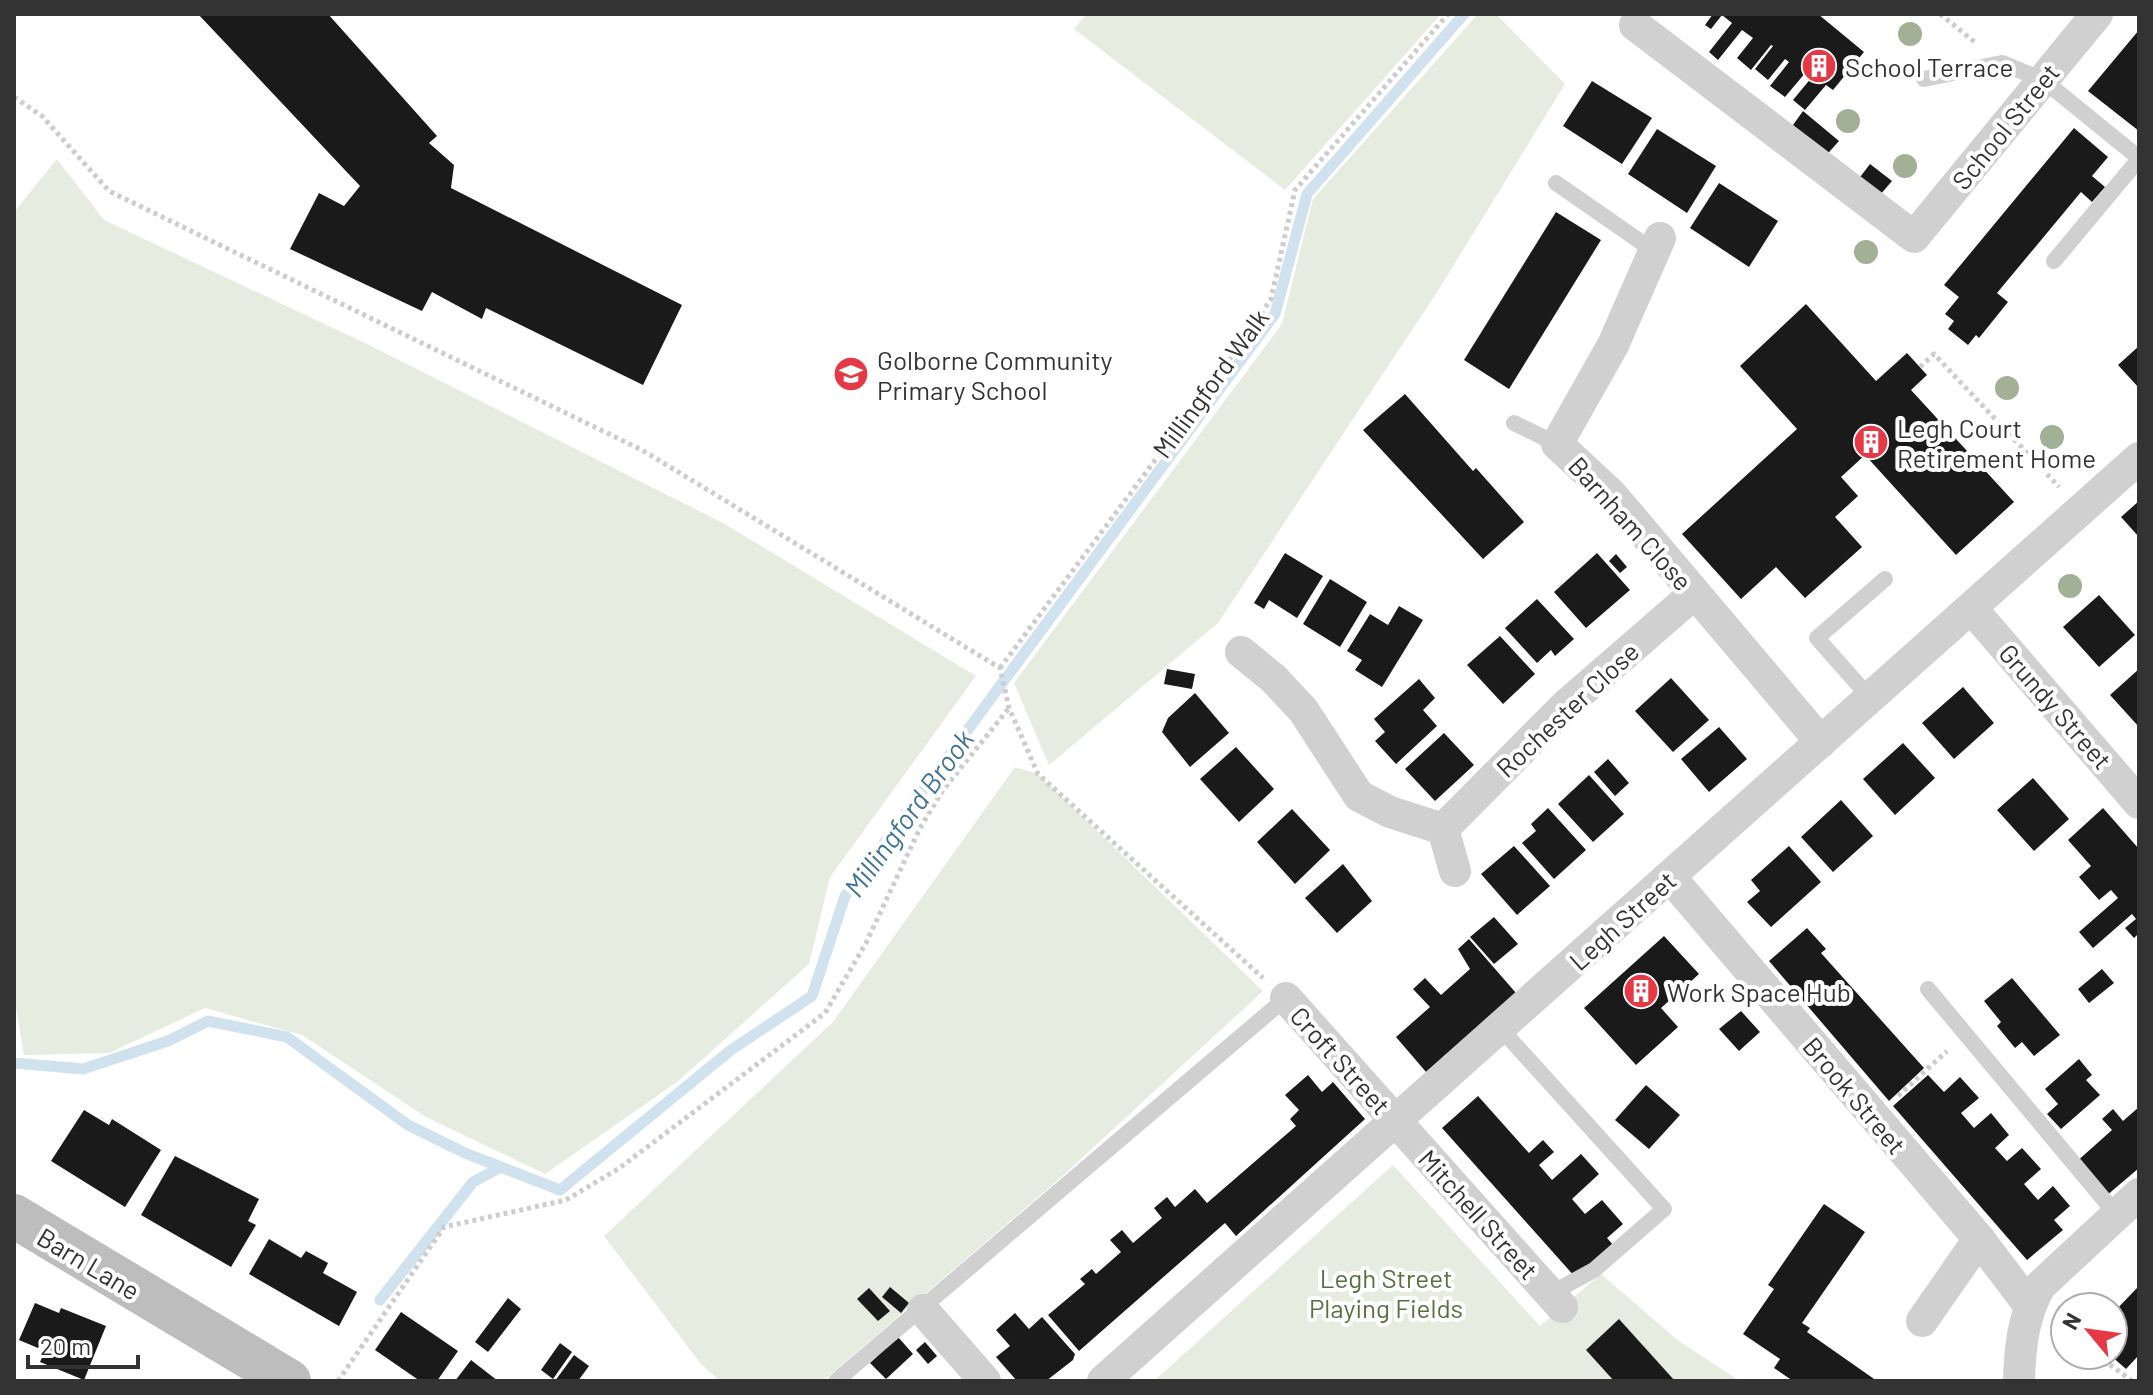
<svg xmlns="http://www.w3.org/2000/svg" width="2153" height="1395" font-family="Barlow,sans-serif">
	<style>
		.green { fill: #e6ecdf }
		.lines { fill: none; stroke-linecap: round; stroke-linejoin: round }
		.stream { stroke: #cfe2ee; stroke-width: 11 }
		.building { fill: #1a1a1a }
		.path { stroke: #cdcdcd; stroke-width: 5; stroke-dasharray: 4 4; stroke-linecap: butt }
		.lane { stroke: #d0d0d0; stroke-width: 16 }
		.street { stroke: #d0d0d0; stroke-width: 32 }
		.secondary { stroke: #bdbdbd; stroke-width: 44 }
		.tree { fill: #a2b095 }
		.labels { text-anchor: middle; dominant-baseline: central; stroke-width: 8; stroke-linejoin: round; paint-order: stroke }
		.poi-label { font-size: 26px; fill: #333; stroke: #fff; text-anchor: start }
		.street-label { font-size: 26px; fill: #333; stroke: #fff }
		.park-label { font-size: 26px; fill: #56703f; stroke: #fff }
		.water-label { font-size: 28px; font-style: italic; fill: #3f7597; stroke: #fff }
	</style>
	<rect width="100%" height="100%" fill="#fff"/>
	<g class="green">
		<polygon points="1087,14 1441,14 1285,190 1074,29"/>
		<polygon points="1478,14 1496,14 1565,84 1439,289 1218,623 1049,765 1014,683 1282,324 1313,199"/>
		<polygon points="57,159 104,220 369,345 723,523 976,676 830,877 809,964 677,1082 545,1174 426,1117 302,1035 205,1008 109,1053 24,1055 14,996 14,212"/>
		<polygon points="1015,767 1038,774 1263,991 1058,1180 823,1381 720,1381 701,1364 604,1236 833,1022"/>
		<polygon points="1393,1165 1540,1326 1601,1274 1680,1342 1740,1381 1154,1381"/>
	</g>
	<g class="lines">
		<g class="stream">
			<polyline points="14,1063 83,1069 168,1041 208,1021 287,1037 408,1125 465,1153 560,1190 731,1050 812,996 845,896 1275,314 1307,194 1464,14"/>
			<polyline points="380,1300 473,1182 501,1167"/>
		</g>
	</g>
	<g class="building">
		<polygon points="198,14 328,14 437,136 429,143 454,165 451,188 682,305 643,385 486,308 482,319 432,292 422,311 290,249 319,193 344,206 360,186"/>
		<polygon points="1713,14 1818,14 1864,52 1833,90 1826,85 1805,110 1793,100 1812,77 1806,72 1785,97 1770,86 1789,62 1785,59 1768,80 1755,69 1773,46 1771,45 1751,70 1737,58 1753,38 1742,30 1718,60 1709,52 1732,23 1722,15 1711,29 1705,25"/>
		<polygon points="2139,30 2139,131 2088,91"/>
		<polygon points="1592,81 1652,118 1622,164 1563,126"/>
		<polygon points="1803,111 1839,141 1822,160 1788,132"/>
		<polygon points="2074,128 2108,157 2092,176 2105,187 2092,202 2081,192 1997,293 2008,302 1979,338 1976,335 1968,345 1948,329 1954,321 1945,314 1959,297 1944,285"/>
		<polygon points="1657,129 1716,166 1687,213 1628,174"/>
		<polygon points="1870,164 1892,181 1874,202 1854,185"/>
		<polygon points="1719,183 1778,221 1749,267 1690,228"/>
		<polygon points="1556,212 1601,240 1509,389 1464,360"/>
		<polygon points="1806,304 1876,381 1907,353 1927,375 1911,390 2014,502 1956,555 1865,455 1841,477 1858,496 1835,517 1862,547 1805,598 1776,567 1741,599 1682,534 1797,429 1740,366"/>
		<polygon points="2139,346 2139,388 2118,365"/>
		<polygon points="1405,394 1473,471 1476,468 1524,522 1483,559 1363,430"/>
		<polygon points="2139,501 2139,537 2121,517"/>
		<polygon points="1285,553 1323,576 1297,618 1269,600 1264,609 1254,603"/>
		<polygon points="1597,553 1630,590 1586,628 1554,592"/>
		<polygon points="1616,554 1627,567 1620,573 1609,561"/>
		<polygon points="1330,579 1367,602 1340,647 1303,624"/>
		<polygon points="2099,595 2135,635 2099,667 2063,627"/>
		<polygon points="1537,599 1574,639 1555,656 1551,650 1537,663 1505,628"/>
		<polygon points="1399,606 1423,620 1382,687 1355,670 1362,660 1347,651 1370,614 1388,625"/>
		<polygon points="1500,636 1535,674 1503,704 1467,665"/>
		<polygon points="1167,669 1195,674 1192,689 1164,684"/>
		<polygon points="2139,669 2139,727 2110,695"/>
		<polygon points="1671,678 1709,720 1673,752 1635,711"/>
		<polygon points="1419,679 1435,698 1423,710 1437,726 1396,764 1375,741 1385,732 1374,719"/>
		<polygon points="1963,687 1994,723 1954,759 1922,723"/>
		<polygon points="1195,693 1229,733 1190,767 1162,732 1168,718"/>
		<polygon points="1719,727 1747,759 1709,792 1681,759"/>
		<polygon points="1444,733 1474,765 1435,801 1405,769"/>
		<polygon points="1903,743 1935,778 1895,815 1863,779"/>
		<polygon points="1236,747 1274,789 1239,822 1200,779"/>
		<polygon points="1608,759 1629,783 1615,796 1594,772"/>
		<polygon points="1589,775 1624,814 1593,842 1558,804"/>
		<polygon points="2033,778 2069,819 2034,851 1997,810"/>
		<polygon points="1841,800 1873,836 1833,872 1801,837"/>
		<polygon points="1548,808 1586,850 1554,879 1522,843 1536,831 1531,824"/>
		<polygon points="2103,808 2139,849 2139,933 2134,938 2125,928 2136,919 2132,914 2093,948 2079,932 2118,898 2111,890 2099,900 2079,877 2091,866 2068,840"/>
		<polygon points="1292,809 1330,850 1295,884 1257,842"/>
		<polygon points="1514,846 1550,886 1517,915 1481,874"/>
		<polygon points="1789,846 1821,882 1771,927 1747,902 1760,891 1751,880"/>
		<polygon points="1343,864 1372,901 1337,933 1305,898"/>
		<polygon points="1494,917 1518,944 1494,964 1470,937"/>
		<polygon points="1807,928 1826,949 1821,953 1924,1068 1889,1101 1769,961"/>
		<polygon points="1664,936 1699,974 1661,1008 1678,1027 1636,1065 1584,1008"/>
		<polygon points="1469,939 1516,993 1426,1072 1396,1037 1430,1007 1413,989 1425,978 1441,995 1470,969 1458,949"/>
		<polygon points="2102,969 2114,983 2089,1003 2078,989"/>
		<polygon points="2012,978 2060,1035 2034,1056 2022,1042 2015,1048 1997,1026 2001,1022 1984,1001"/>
		<polygon points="1741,1011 1760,1032 1739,1051 1719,1029"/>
		<polygon points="2079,1059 2092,1075 2086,1080 2100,1095 2061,1129 2047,1114 2058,1104 2045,1089"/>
		<polygon points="1308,1075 1322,1092 1333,1082 1365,1119 1236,1236 1225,1223 1079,1351 1048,1315 1085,1284 1080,1279 1092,1269 1096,1274 1121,1252 1110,1240 1122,1230 1133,1243 1162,1218 1154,1208 1167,1197 1175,1207 1195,1189 1207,1203 1296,1126 1290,1119 1299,1110 1285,1095"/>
		<polygon points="1928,1075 1944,1092 1960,1077 1979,1098 1961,1113 1974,1128 1991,1113 2009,1135 1995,1148 2007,1161 2022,1148 2041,1169 2024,1184 2038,1200 2053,1186 2070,1206 2054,1220 2063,1230 2027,1260 1893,1106"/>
		<polygon points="1646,1085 1680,1115 1649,1149 1615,1120"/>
		<polygon points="1478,1096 1529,1153 1543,1140 1554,1152 1539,1165 1552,1180 1581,1154 1599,1174 1572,1199 1585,1214 1602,1200 1623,1224 1607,1238 1614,1246 1576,1278 1442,1128"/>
		<polygon points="2139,1107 2139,1168 2106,1196 2075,1163 2112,1130 2102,1119 2113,1109 2123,1121"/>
		<polygon points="84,1110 109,1125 112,1119 161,1150 125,1207 51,1161"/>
		<polygon points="175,1156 259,1199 248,1221 256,1225 231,1267 141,1215"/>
		<polygon points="1824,1204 1865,1232 1802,1323 1810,1328 1807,1332 1877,1381 1793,1381 1774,1368 1780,1359 1743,1334 1774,1289 1768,1285"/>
		<polygon points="269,1239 301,1258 306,1251 328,1263 323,1273 357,1292 339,1326 249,1274"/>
		<polygon points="890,1287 909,1303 901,1313 882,1297"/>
		<polygon points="869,1288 890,1311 878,1321 857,1299"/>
		<polygon points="2137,1288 2139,1355 2126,1369 2110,1355 2113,1313"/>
		<polygon points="508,1298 521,1309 488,1352 475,1342"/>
		<polygon points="35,1303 59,1313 61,1308 106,1326 84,1380 40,1362 50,1339 43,1336 38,1348 19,1340"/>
		<polygon points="401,1312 458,1351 437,1381 420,1381 375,1350"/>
		<polygon points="1015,1313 1029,1329 1042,1317 1075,1354 1073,1360 1046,1381 1017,1381 996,1357 1010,1346 996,1330"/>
		<polygon points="1619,1319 1675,1381 1614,1381 1586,1350"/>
		<polygon points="898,1337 913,1354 886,1379 870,1363"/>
		<polygon points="925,1342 937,1356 928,1364 916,1350"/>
		<polygon points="560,1343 572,1352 553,1379 541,1370"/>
		<polygon points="574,1355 589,1366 578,1381 555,1381"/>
		<polygon points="471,1360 498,1381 455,1381"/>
	</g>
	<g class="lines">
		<g class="path">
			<polyline points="1940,14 1976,43"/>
			<polyline points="14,97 42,116 109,191 642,450 1000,668 1009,708 1038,774 1263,978"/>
			<polyline points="1920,367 1934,354 2059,487"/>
			<polyline points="1000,668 1218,376 1271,299 1295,190 1448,14"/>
			<polyline points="1898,1096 1947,1051"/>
			<polyline points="2097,1355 2132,1381"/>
			<polyline points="338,1381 444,1227 566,1200 618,1169 825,1013 866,943 920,828 943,790 1009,708"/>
		</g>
		<g class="lane">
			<polyline points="1924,79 2002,63 2043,80 2139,158"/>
			<polyline points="1556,183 1654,251"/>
			<polyline points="2054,261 2139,159"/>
			<polyline points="1514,423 1557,444"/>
			<polyline points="1871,699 1817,638 1885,579"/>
			<polyline points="1928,989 2116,1214"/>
			<polyline points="1501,1029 1664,1209 1594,1270 1550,1294"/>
			<polyline points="836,1381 1286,998"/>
		</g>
		<g class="street">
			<polyline points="1635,25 1914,237 2097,14"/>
			<polyline points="1660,238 1613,345 1557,444 1612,495 1821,742"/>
			<polyline points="1972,609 2139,803"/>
			<polyline points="1241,652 1273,678 1303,710 1359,796 1390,812 1443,829 1566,705 1695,593"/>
			<polyline points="1443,829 1455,871"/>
			<polyline points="1670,877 1979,1239 2029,1305"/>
			<polyline points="1286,998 1562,1307"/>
			<polyline points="923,1310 985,1381"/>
			<polyline points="1922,1321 1979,1239"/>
			<polyline points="1103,1381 2139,458"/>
			<path d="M2019 1381C2020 1346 2023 1317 2040 1286L2139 1194"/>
		</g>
		<polyline class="secondary" points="14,1216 289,1381"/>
	</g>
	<g class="tree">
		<circle cx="1910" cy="34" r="12"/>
		<circle cx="1848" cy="121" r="12"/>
		<circle cx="1905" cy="166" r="12"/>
		<circle cx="1866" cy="252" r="12"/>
		<circle cx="2007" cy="388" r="12"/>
		<circle cx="2052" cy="437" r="12"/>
		<circle cx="2070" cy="586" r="12"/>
	</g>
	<defs>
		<symbol id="building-disc" viewBox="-11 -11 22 22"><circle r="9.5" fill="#e63946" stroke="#fff"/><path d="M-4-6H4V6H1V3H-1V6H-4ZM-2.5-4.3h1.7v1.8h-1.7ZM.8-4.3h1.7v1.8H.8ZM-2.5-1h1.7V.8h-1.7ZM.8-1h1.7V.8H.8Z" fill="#fff"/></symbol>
		<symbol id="school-disc" viewBox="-11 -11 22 22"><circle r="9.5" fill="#e63946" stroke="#fff"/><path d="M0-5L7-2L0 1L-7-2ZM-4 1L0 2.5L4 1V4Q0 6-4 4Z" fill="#fff"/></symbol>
	</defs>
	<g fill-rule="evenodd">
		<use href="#building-disc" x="1799" y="46" width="40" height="40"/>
		<use href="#school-disc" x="831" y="354" width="40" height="40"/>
		<use href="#building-disc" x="1851" y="422" width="40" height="40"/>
		<use href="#building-disc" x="1621" y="971" width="40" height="40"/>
	</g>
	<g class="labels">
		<g class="poi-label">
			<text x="1845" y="66">School Terrace</text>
			<text x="877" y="359">Golborne Community<tspan x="877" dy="30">Primary School</tspan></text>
			<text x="1897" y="427">Legh Court<tspan x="1897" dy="30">Retirement Home</tspan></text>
			<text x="1667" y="991">Work Space Hub</text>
		</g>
		<g class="street-label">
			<text transform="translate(2005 126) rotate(-51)">School Street</text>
			<text transform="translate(1210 383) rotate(-54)">Millingford Walk</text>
			<text transform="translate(1631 523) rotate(48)">Barnham Close</text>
			<text transform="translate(2056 706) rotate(49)">Grundy Street</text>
			<text transform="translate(1567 709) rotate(-43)">Rochester Close</text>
			<text transform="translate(1622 920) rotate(-42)">Legh Street</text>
			<text transform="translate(1341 1060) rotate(48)">Croft Street</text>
			<text transform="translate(1855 1095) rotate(50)">Brook Street</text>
			<text transform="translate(1479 1214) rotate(48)">Mitchell Street</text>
			<text transform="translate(89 1263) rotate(31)">Barn Lane</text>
		</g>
		<g class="park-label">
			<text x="1386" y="1277">Legh Street<tspan x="1386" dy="30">Playing Fields</tspan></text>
		</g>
		<g class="water-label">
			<text transform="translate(908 813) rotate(-54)">Millingford Brook</text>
		</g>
	</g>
	<rect width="2153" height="1395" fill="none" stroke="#333333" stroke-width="32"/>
	<g transform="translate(2089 1331) rotate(299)"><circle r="38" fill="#ffffff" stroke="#adadad" stroke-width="2"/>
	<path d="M0-6L14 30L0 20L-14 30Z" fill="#e63946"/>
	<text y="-12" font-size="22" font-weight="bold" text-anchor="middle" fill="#333333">N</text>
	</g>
	<path d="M28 1355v12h110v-12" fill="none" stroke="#333333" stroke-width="4"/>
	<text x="40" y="1355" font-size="24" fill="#333333" stroke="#ffffff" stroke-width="6" paint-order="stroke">20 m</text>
</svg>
